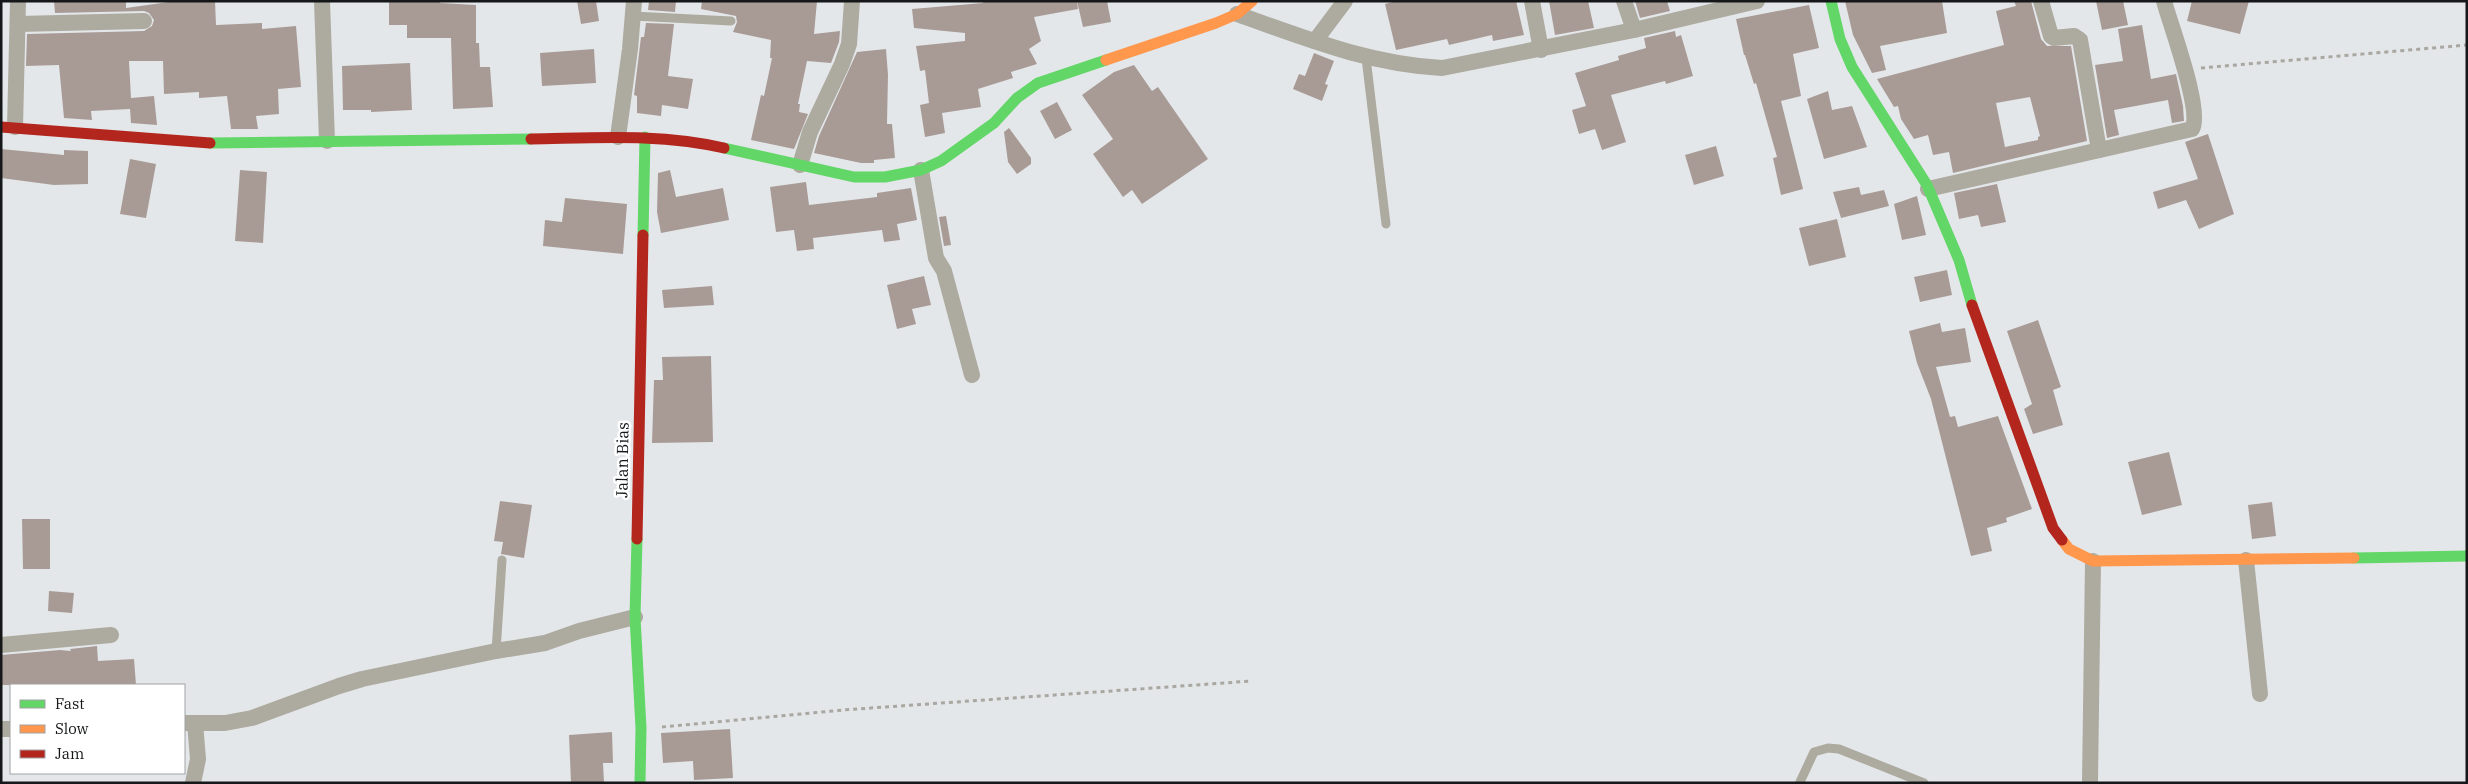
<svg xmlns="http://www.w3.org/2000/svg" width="2468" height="784" font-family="'IBM Plex Serif',serif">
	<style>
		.building { fill: #a89b96; fill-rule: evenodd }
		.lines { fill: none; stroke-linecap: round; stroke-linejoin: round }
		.path { stroke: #a9a7a1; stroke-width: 3; stroke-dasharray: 4 4; stroke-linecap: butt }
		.lane { stroke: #adaa9f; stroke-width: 9 }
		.street { stroke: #adaa9f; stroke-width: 16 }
		.fast { stroke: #63d668; stroke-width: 11 }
		.slow { stroke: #ff974d; stroke-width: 11 }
		.jam { stroke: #b3261e; stroke-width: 11 }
		.labels { text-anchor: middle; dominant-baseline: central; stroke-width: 5; stroke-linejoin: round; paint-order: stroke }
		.street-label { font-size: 16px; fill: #151719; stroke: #fff }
	</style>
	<rect width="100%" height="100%" fill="#e4e7ea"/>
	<g class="building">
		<polygon points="54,1 126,1 126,8 176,1 215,1 216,25 262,23 262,29 296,26 301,87 278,89 279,114 256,116 258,129 231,129 227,96 199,98 199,92 164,94 163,61 129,61 131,98 154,96 157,125 131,123 130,109 91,111 92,120 64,118 59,65 26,66 27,34 144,31 152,26 154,20 149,13 144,11 55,13"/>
		<polygon points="440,1 440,3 476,5 476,43 479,43 480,67 490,67 493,107 453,109 451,38 407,38 407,25 389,25 389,2"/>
		<polygon points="577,1 596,1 599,21 581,24"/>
		<polygon points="649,1 676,1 675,12 648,10"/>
		<polygon points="702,1 817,1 814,34 840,31 839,42 831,63 807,61 798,104 800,104 799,112 808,114 794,149 751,140 761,95 764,96 772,58 770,58 771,40 733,32 737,22 736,16 701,9"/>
		<polygon points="983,1 1077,1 1078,9 1034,17 1041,41 1029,49 1037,64 1011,72 1013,78 978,89 981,107 942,113 945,133 925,137 920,105 929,103 925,70 920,71 916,46 965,41 965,33 914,28 912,9 983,3"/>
		<polygon points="1077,1 1107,1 1111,22 1083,27"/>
		<polygon points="1396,1 1516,1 1524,35 1493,41 1492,35 1449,45 1447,39 1396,50 1385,4"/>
		<polygon points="1549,1 1588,1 1594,28 1555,35"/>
		<polygon points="1635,1 1667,1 1670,11 1640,18"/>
		<polygon points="1845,1 1942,1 1947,33 1880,46 1886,70 1872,73 1853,35"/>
		<path d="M2014 1H2031L2041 39 2047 46H2071L2087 141 1953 173 1949 152 1933 155 1928 135 1914 139 1901 119 1898 106 1894 107 1877 79 2004 45 1996 11 2016 6ZM2030 97 2040 136 2038 137V140L2005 147 1996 103Z"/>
		<polygon points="2096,1 2123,1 2128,25 2102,30"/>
		<polygon points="2192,1 2249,1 2240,34 2187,21"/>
		<polygon points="1809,5 1819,48 1793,54 1801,96 1781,101 1803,189 1781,195 1773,158 1777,157 1756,83 1754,84 1745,55 1744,55 1736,19"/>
		<polygon points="646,23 674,24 668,76 693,79 688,109 662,105 661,116 637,113 637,96 634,95 641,37 644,37"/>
		<polygon points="2142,25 2151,79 2176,74 2183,106 2184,121 2172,123 2168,100 2114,110 2119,135 2107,138 2095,65 2123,61 2118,29"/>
		<polygon points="1675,31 1676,37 1681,35 1693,76 1666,84 1665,81 1611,95 1626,142 1602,150 1595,129 1579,134 1572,110 1586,106 1575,73 1619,60 1618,56 1646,48 1644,38"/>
		<polygon points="594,49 596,83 542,86 540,53"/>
		<polygon points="886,49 888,75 887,124 892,124 895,158 874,160 874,163 861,163 814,153 819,136 857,52"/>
		<polygon points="1314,53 1334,61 1325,84 1328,85 1322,101 1293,89 1299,74 1305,76"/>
		<polygon points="410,63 412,110 371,112 371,110 343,110 342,66"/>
		<polygon points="1134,65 1152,91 1158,87 1208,159 1142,204 1132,190 1123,197 1093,154 1113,139 1082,95 1114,72"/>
		<polygon points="1828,91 1832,110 1852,106 1867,147 1824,159 1807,99"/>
		<polygon points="1057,102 1072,130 1055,139 1040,111"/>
		<polygon points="1009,128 1031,158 1031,164 1017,174 1008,162 1004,132"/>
		<polygon points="2208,134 2234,214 2199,229 2186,200 2158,209 2153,192 2198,179 2185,142"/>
		<polygon points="1716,146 1724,176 1694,185 1685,155"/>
		<polygon points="1,149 64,155 64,150 88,151 88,184 54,185 1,178"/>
		<polygon points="130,159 156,164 146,218 120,214"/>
		<polygon points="240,170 267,172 263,243 235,241"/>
		<polygon points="670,170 676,197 723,188 729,220 661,233 657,212 658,173"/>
		<polygon points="806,182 809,205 877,197 877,193 911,188 917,220 897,224 900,240 884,242 882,230 813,238 814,249 797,251 794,230 776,232 770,187"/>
		<polygon points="1997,184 2006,222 1981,227 1978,215 1959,219 1954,193"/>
		<polygon points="1859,187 1861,195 1884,190 1889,206 1841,218 1833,192"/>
		<polygon points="1917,196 1926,235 1902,240 1894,204"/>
		<polygon points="565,198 627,204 623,254 543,246 545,220 562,222"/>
		<polygon points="946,216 951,245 944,246 939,217"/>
		<polygon points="1837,219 1846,257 1809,266 1799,228"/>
		<polygon points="1947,270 1952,295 1920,302 1914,277"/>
		<polygon points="924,276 931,305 912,309 916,324 897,329 887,285"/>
		<polygon points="712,286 714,305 664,308 662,290"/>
		<polygon points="2038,320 2061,387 2053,390 2063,425 2033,434 2024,409 2032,404 2007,331"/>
		<polygon points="1940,323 1942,332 1965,328 1971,362 1936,367 1950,417 1955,416 1958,427 1998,416 2032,509 2006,518 2007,522 1987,528 1992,551 1971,556 1931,399 1917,363 1909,331"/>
		<polygon points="711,356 713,442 652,443 654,380 663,380 662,357"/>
		<polygon points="2169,452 2182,505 2142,515 2128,462"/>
		<polygon points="500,501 532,505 524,558 501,554 503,542 494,541"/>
		<polygon points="2272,502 2276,536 2252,539 2248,505"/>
		<polygon points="22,519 50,519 50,569 23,569"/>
		<polygon points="49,591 74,593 72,613 48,611"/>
		<polygon points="97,646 98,661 134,659 136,685 1,685 1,655 60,650 71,651 70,649"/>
		<polygon points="730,729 733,778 694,780 693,761 663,763 661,733"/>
		<polygon points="612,732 613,763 603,763 604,783 571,783 569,735"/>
	</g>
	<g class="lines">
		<g class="path">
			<polyline points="2201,68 2467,45"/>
			<polyline points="662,727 843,710 1252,681"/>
		</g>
		<g class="lane">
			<polyline points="633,16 731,21"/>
			<polyline points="1366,58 1386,224"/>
			<polyline points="496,651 502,560"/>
			<polyline points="1800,782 1814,752 1828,748 1839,749 1924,783"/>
		</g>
		<g class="street">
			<polyline points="322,1 327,141"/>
			<polyline points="1532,1 1541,50"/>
			<polyline points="1624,1 1634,30"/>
			<polyline points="2041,1 2051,36 2054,38 2074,36 2080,40 2099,150"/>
			<path d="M1237 14C1305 38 1368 64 1442 68L1634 30 1757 1"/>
			<polyline points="18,24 144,21"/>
			<polyline points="1315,41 1345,1"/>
			<polyline points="15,127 18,1"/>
			<polyline points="618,137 630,49 634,1"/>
			<polyline points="800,165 810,132 842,64 849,44 852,1"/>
			<polyline points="921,170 936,258 944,271 972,375"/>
			<path d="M1928 189 2192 129C2203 111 2170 24 2164 1"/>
			<polyline points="2246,560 2260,694"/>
			<polyline points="1,645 111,635"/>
			<polyline points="184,723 225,723 252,718 339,686 362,679 496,651 545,643 579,631 635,617"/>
			<polyline points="1,729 11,729"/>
			<polyline points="193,783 198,759 195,723"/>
			<polyline points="2090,783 2093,561"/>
		</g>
		<g class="fast">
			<polyline points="1831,1 1840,39 1852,67 1927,185 1959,260 1972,305"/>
			<polyline points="210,143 531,139"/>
			<polyline points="724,148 854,177 885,177 921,170 941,161 994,123 1017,98 1038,83 1106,60"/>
			<polyline points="643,235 645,137"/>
			<polyline points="637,539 635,617 641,728 640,783"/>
			<polyline points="2354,558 2467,556"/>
		</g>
		<g class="slow">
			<polyline points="1106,60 1216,23 1237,14 1252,1"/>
			<polyline points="2062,540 2069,549 2093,561 2354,558"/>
		</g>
		<g class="jam">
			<polyline points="1,127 210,143"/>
			<path d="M531 139C595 138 660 133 724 148"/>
			<polyline points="1972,305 2053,528 2062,540"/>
			<polyline points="637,539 643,235"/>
		</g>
	</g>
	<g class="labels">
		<g class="street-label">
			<text transform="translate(622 460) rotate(-89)">Jalan Bias</text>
		</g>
	</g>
	<rect width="2468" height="784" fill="none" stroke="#151719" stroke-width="5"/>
	<rect x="10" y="684" width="175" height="90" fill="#ffffff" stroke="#a1a2a3"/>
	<rect x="20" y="700" width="25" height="8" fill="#63d668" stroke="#a1a2a3"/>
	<text x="55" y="709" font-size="15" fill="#151719">Fast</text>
	<rect x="20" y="725" width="25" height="8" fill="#ff974d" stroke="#a1a2a3"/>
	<text x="55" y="734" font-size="15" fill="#151719">Slow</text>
	<rect x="20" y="750" width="25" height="8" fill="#b3261e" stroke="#a1a2a3"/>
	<text x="55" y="759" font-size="15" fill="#151719">Jam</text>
</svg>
